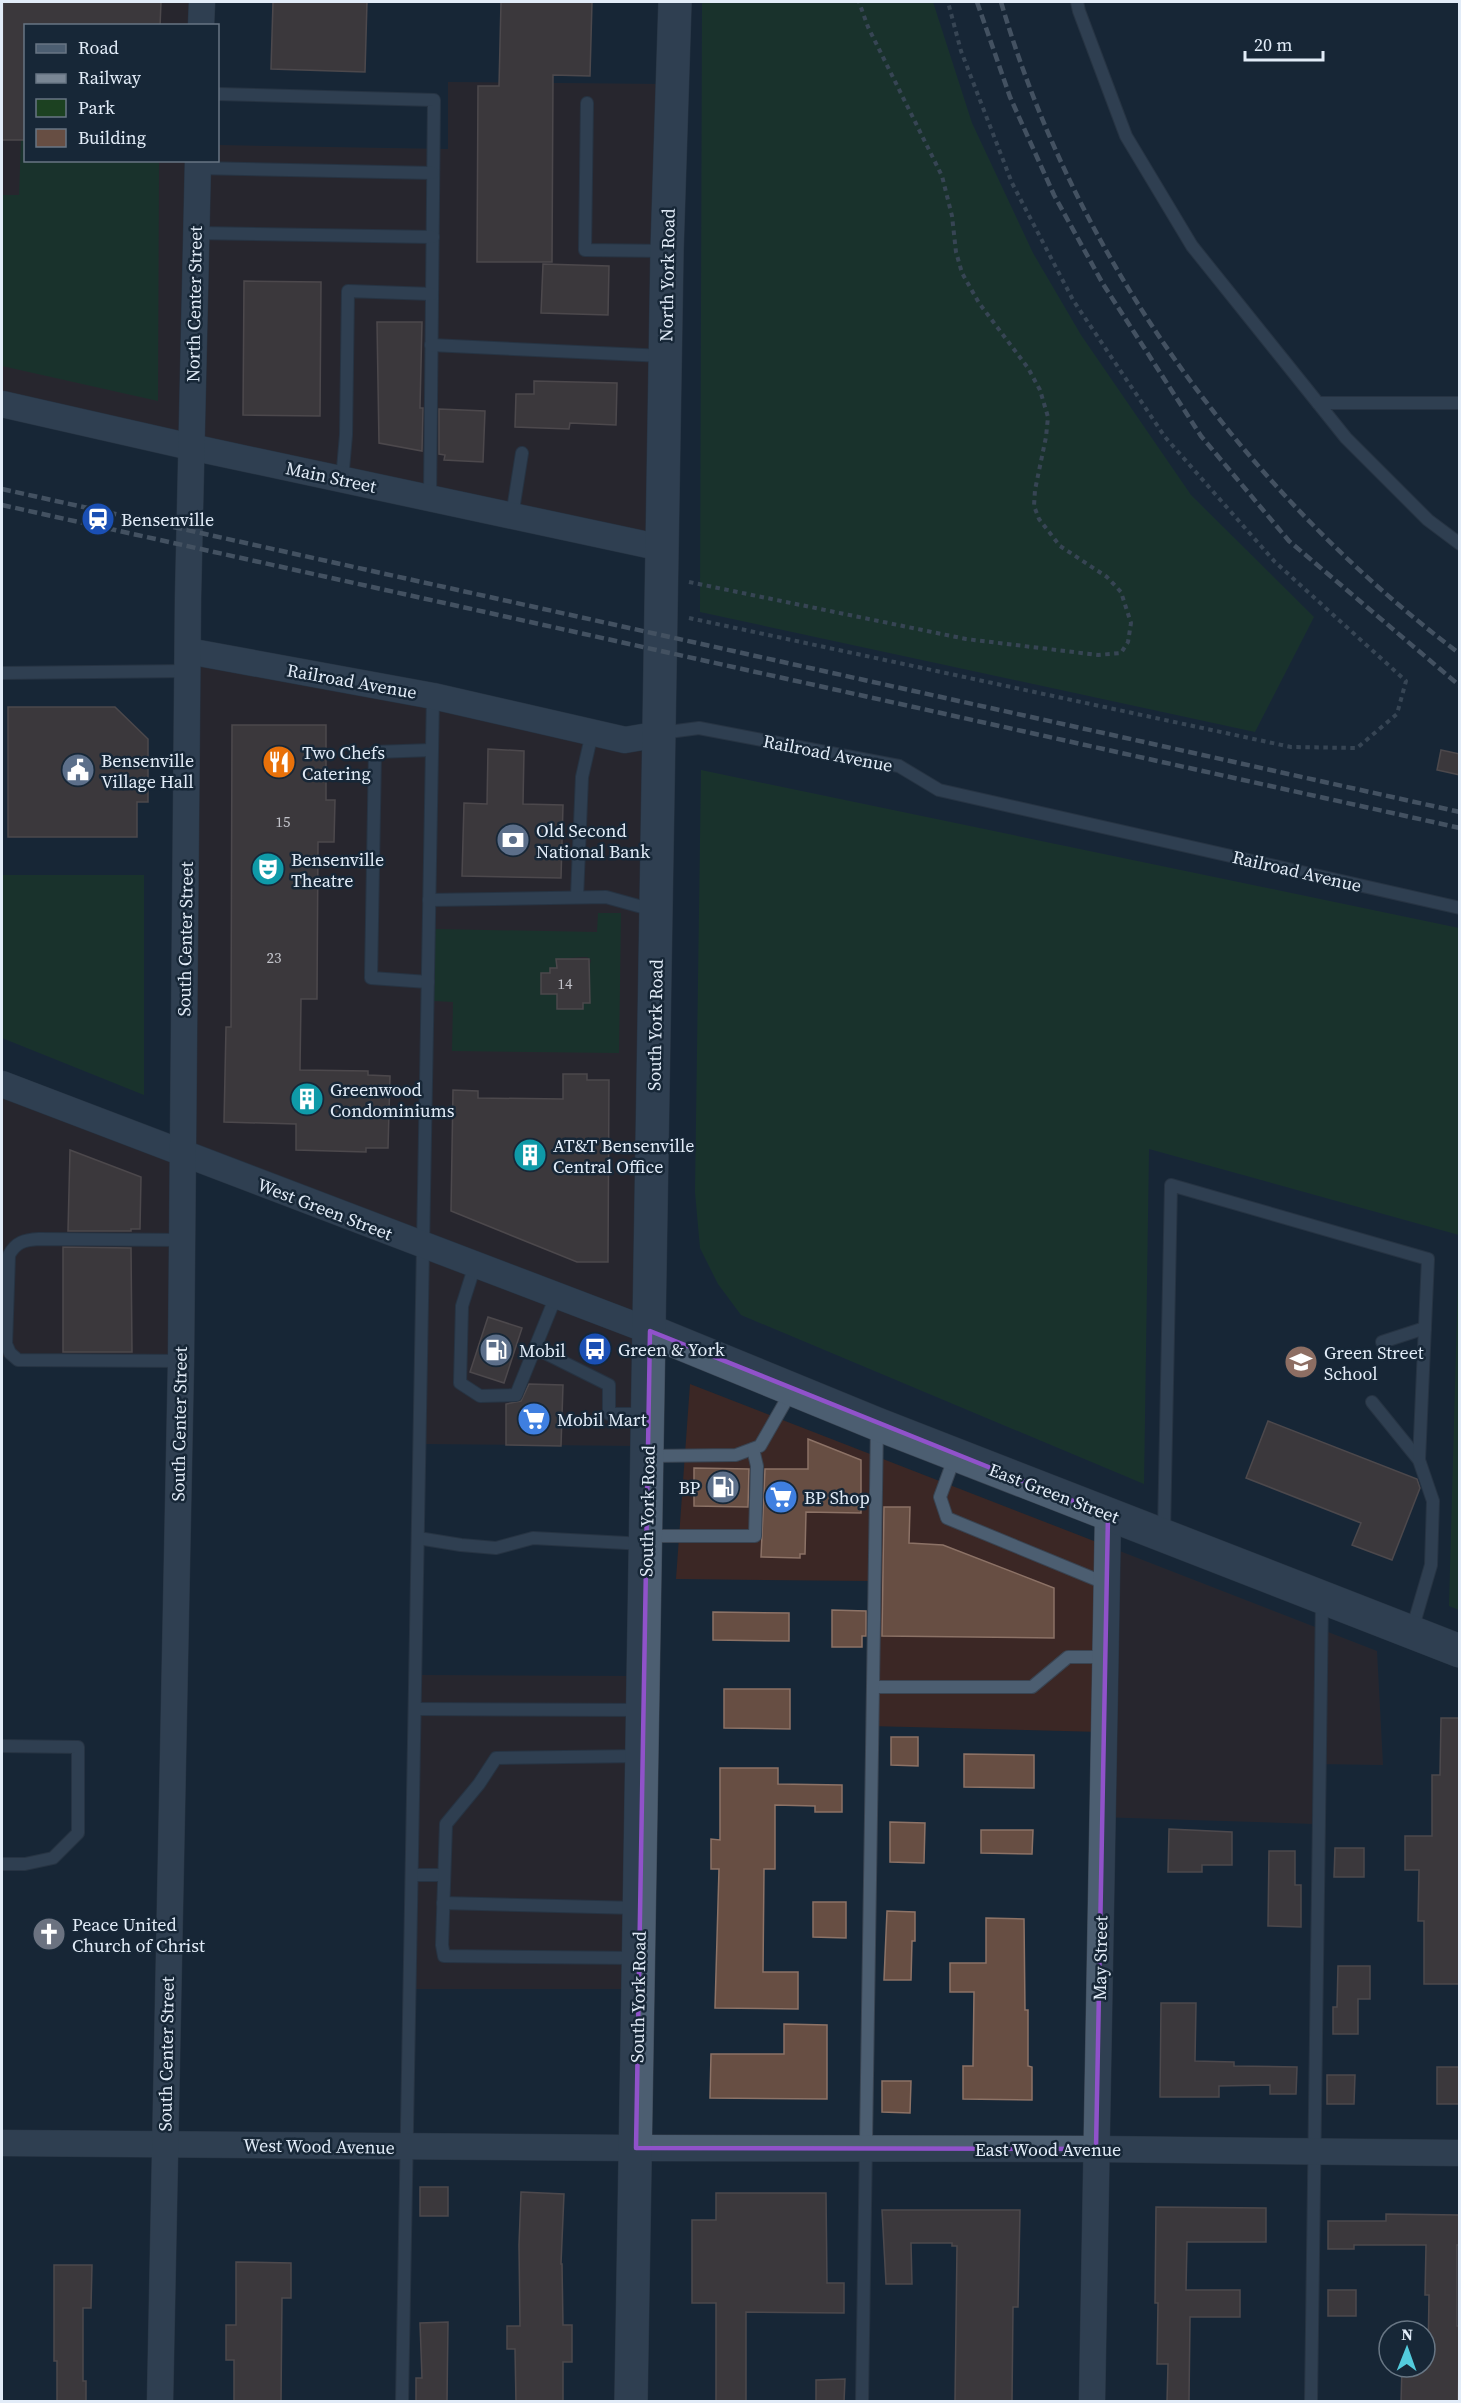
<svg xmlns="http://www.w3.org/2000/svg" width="1461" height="2403" font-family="'Source Serif 4',serif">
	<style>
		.commercial { fill: #3b2725 }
		.green { fill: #1c4121; fill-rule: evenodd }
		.building { fill: #674e43; stroke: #8c7266; stroke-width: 1.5 }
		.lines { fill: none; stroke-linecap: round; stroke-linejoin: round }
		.lane-casing { stroke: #394452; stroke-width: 14 }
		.street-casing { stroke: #394452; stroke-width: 27 }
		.secondary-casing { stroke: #394452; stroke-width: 34 }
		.path { stroke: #5d6b79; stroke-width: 4; stroke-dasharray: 4.5 4.5; stroke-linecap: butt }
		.lane { stroke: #4c5e71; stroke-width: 12 }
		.street { stroke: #4c5e71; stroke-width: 26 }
		.secondary { stroke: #4c5e71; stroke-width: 33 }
		.rail { stroke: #798694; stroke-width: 4.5; stroke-dasharray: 9 4.5; stroke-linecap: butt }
		.marked { fill: none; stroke: #9052ca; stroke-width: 4.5; stroke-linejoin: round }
		.labels { text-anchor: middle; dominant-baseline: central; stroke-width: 5; stroke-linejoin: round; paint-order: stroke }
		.number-label { font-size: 15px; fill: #c3c4cb }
		.street-label { font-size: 18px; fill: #e2ecf8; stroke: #172737 }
		.poi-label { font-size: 18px; fill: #e2ecf8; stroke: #172737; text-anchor: start }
	</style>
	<rect width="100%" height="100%" fill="#172737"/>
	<g class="commercial">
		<polygon points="2,2 197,2 197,25 26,26 26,160 218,160 218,145 448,149 448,82 664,84 658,542 2,397"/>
		<polygon points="194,647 652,754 642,1322 190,1149"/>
		<polygon points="2,1089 178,1158 177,1357 2,1357"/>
		<polygon points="426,1251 644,1335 641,1446 424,1444"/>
		<polygon points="690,1384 1377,1651 1383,1765 1316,1764 1315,1824 1098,1817 1101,1732 869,1726 870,1581 676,1579"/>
		<polygon points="420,1675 638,1676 634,1989 415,1989"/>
	</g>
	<g class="green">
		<polygon points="702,2 933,2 972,123 1033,253 1081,335 1191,495 1314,617 1255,732 700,612"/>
		<polygon points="21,140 25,140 26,160 159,161 158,401 2,366 2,195 19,195"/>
		<polygon points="701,770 1459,928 1459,1235 1149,1149 1144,1484 741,1315 718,1284 700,1248 695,1192"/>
		<polygon points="2,875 144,875 144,1095 2,1038"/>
		<path d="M598 913H621L619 1053 452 1051 453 1002 434 1001 435 929 597 932ZM583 957H587L591 960 589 968 590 1003H583L557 994 541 993V973H550V968H557V959Z"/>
		<polygon points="1459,1240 1460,1610 1459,1610 1449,1606"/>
	</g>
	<g class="building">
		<polygon points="3,2 161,2 160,26 26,26 26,140 2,140"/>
		<polygon points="273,2 367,2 365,72 271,69"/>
		<polygon points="501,2 592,2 590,76 553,75 552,262 477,262 478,86 499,86"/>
		<polygon points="543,264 609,266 608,315 541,313"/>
		<polygon points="244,281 321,282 320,416 243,415"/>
		<polygon points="377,322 422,322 420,408 423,408 422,451 379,443"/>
		<polygon points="534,381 617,383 616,425 570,423 569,429 515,427 516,394 534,394"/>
		<polygon points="439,409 485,411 483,462 444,460 445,455 439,454"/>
		<polygon points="8,707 115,707 148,739 148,802 137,802 137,837 8,837"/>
		<polygon points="232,725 326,725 326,800 335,800 334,842 318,842 317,999 301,999 300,1070 368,1071 368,1075 390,1076 388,1148 366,1148 366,1152 296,1150 296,1124 224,1122 226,1027 231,1027"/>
		<polygon points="488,749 524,751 523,804 563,805 561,878 462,876 464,803 487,804"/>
		<polygon points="1441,750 1460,754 1460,775 1437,770"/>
		<polygon points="556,959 589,959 590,1003 583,1003 583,1009 557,1009 557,994 541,994 541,973 550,973 550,968 557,968"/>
		<polygon points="563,1074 587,1074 587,1080 609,1080 608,1262 577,1262 451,1211 453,1090 478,1091 478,1098 563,1099"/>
		<polygon points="70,1150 141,1177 140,1229 131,1229 131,1231 68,1231"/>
		<polygon points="63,1247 131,1248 132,1352 63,1352"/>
		<polygon points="488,1317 522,1328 504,1383 470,1372"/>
		<polygon points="529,1384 563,1385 561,1446 506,1445 506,1404 521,1401"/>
		<polygon points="1268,1421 1417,1479 1420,1488 1392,1560 1352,1545 1361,1523 1246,1478"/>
		<polygon points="808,1439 861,1460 861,1513 806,1512 805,1554 800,1554 800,1558 761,1557 765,1469 808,1469"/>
		<polygon points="694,1468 749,1469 748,1507 694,1506"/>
		<polygon points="884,1507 910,1507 909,1543 943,1545 1054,1588 1054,1638 882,1636"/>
		<polygon points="832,1610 866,1611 866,1636 862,1636 862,1647 832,1647"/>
		<polygon points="713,1612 789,1613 789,1641 713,1640"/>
		<polygon points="724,1689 790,1689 790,1729 724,1728"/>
		<polygon points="1441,1718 1460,1718 1460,1984 1424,1984 1424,1921 1418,1921 1419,1870 1405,1870 1405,1836 1432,1836 1432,1775 1440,1775"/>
		<polygon points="891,1737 918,1737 918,1766 891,1765"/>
		<polygon points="964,1754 1034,1755 1034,1788 964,1787"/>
		<polygon points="720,1768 778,1768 778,1784 842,1785 842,1812 815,1812 815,1806 775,1805 775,1869 764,1869 763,1972 798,1972 798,2009 715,2008 719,1869 711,1869 711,1839 720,1840"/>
		<polygon points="890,1822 925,1823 924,1863 890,1862"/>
		<polygon points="1169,1829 1232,1832 1232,1865 1202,1865 1202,1872 1168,1872"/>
		<polygon points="981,1830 1033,1830 1032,1854 981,1853"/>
		<polygon points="1335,1848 1364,1848 1364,1877 1334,1877"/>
		<polygon points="1269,1851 1295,1851 1295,1885 1301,1885 1301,1927 1268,1926"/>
		<polygon points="813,1902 846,1902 846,1938 813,1937"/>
		<polygon points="887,1911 915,1912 915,1941 912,1941 911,1980 884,1980"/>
		<polygon points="986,1918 1024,1919 1025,2010 1028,2010 1028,2066 1032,2067 1032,2100 963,2099 963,2066 973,2066 974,1992 950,1992 950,1963 986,1963"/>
		<polygon points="1338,1966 1370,1966 1370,1999 1358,1999 1358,2034 1333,2034 1333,2007 1337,2007"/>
		<polygon points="1161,2003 1196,2003 1195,2061 1234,2062 1234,2066 1297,2067 1296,2094 1270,2094 1270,2085 1219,2086 1219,2097 1160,2097"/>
		<polygon points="784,2024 827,2025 827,2099 710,2098 711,2054 784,2054"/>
		<rect x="1437" y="2067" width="23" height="37"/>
		<polygon points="1327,2075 1355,2075 1354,2104 1327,2104"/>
		<polygon points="882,2081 911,2081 910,2113 882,2112"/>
		<rect x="420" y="2187" width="28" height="29"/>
		<polygon points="521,2192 564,2194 561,2264 562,2264 563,2325 572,2325 572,2362 563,2362 563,2402 516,2402 515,2349 507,2349 507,2326 520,2326 519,2245"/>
		<polygon points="716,2193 826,2193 827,2283 844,2283 844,2313 746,2312 746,2402 716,2402 716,2303 692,2303 692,2220 716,2220"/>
		<polygon points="1156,2207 1266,2208 1266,2242 1187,2242 1186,2290 1240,2290 1240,2317 1190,2317 1189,2402 1167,2402 1168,2364 1157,2364 1158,2303 1155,2303"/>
		<polygon points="882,2210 1020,2210 1018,2307 1013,2307 1012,2402 955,2402 957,2246 952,2246 952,2243 911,2243 912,2284 886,2284"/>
		<polygon points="1386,2214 1460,2215 1460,2245 1457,2245 1457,2326 1460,2326 1458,2402 1401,2402 1402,2367 1425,2367 1425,2359 1428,2359 1429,2295 1425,2295 1426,2245 1354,2245 1354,2249 1328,2249 1328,2221 1386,2221"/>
		<polygon points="236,2262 291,2263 291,2298 282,2298 281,2402 234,2402 234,2360 226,2360 226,2325 236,2325"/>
		<polygon points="54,2265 92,2265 91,2308 83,2308 83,2381 86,2381 86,2402 57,2402 57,2361 54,2361"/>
		<rect x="1328" y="2290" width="28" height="26"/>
		<polygon points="448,2322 447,2402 416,2402 416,2378 422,2378 420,2323"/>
		<polygon points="845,2379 844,2402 816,2402 816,2380"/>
	</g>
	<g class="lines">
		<defs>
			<g id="lane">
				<polyline points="1077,2 1079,11 1126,136 1192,246 1346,438 1428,520 1460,544"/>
				<polyline points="218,94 434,100 430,498"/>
				<polyline points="587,103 585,250 666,251"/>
				<polyline points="198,168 433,173"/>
				<polyline points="196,233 433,237"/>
				<polyline points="431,345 664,356"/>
				<polyline points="1318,403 1460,403"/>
				<polyline points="342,480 346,435 348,291 432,294"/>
				<polyline points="512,516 522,453"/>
				<polyline points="2,673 187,671"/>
				<polyline points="661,733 699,728 899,766 939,790 1460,908"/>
				<polyline points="577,897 582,777 592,733"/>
				<polyline points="429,900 606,897 653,910"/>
				<polyline points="428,982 371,978 375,752 432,750"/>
				<polyline points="475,1265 462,1306 460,1383 480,1396 516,1395 556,1296"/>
				<polyline points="1382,1342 1425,1328"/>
				<polyline points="535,1348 609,1385 609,1414 646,1414"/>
				<path d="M181 1361 18 1360 10 1353 6 1344 9 1255C16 1242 24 1240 39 1239L182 1240"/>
				<polyline points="1372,1402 1419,1460 1433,1501 1431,1565 1412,1630"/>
				<polyline points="649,1456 736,1455 760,1446 792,1390"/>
				<polyline points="955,1456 940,1497 947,1518 1107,1584"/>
				<polyline points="1164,1532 1171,1185 1428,1259 1419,1460"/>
				<polyline points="647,1536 755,1536 757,1466 753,1449"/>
				<polyline points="418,1538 461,1545 496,1548 533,1538 645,1544"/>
				<polyline points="874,1687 1032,1687 1068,1657 1105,1657"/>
				<polyline points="415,1709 642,1710"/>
				<polyline points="2,1746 78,1747 78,1833 53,1858 25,1864 2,1864"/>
				<polyline points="412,1875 444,1875"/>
				<polyline points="443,1903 637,1908"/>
				<polyline points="636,1958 444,1956 442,1945 446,1824 479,1784 496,1758 641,1756"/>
				<polyline points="402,2402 433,696"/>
				<polyline points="862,2402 877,1425"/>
				<polyline points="1311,2402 1322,1600"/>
			</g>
			<g id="street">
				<polyline points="201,26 202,2"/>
				<polyline points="2,404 191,447 662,548"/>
				<polyline points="188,651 433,696 625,740 660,734"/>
				<polyline points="2,1084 650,1331"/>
				<polyline points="2,2143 636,2148 1096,2149 1460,2153"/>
				<polyline points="160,2402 181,1361 188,598 198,160"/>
				<polyline points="1092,2402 1108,1515"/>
			</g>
			<g id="secondary">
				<polyline points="650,1331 877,1424 1460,1651"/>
				<polyline points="631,2402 667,251 675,2"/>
			</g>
		</defs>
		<use href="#lane" class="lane-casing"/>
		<use href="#street" class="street-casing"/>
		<use href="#secondary" class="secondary-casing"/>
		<g class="path">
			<polyline points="689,582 966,639 1098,655 1121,653 1128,642 1131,623 1121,592 1107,577 1060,546 1039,519 1034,506 1035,490 1046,437 1048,417 1040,390 1028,368 979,303 962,273 956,252 952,216 942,176 868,27 859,2"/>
			<polyline points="689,618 1291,747 1357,748 1397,714 1406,681 1275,562 1165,437 1073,300 1012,183 961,51 948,2"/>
		</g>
		<use href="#lane" class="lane"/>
		<use href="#street" class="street"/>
		<use href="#secondary" class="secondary"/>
		<g class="rail">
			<polyline points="977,2 1010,97 1054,195 1103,284 1201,436 1289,541 1460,686"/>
			<path d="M1001 2C1077 261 1245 492 1460 654"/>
			<polyline points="2,489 1460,812"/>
			<polyline points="2,505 1460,828"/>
		</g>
	</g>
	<path d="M0 0H1461V2403H0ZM650 1331 1108 1515 1096 2149 636 2148Z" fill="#172737" fill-opacity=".55" fill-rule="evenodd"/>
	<path class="marked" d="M650 1331 1108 1515 1096 2149 636 2148Z"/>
	<defs>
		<symbol id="station-disc" viewBox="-11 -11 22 22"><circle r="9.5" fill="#1a4fb4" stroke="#172737"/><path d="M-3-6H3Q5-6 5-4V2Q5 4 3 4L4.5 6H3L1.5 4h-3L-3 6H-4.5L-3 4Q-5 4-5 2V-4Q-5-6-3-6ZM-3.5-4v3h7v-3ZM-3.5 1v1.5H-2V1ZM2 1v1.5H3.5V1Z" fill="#fff"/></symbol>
		<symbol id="restaurant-disc" viewBox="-11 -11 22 22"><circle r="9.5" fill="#e8710a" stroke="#172737"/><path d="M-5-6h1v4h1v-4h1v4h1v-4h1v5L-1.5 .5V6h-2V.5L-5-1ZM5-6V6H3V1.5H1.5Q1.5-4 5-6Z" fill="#fff"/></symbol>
		<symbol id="civic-disc" viewBox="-11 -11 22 22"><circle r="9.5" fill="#5c6f8a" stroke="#172737"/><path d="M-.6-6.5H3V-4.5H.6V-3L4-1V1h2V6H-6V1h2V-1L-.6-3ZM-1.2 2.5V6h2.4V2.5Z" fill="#fff"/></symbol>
		<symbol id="bank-disc" viewBox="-11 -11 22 22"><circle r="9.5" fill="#5c6f8a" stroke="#172737"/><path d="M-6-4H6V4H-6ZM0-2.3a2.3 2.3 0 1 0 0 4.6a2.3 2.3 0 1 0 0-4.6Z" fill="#fff"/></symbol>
		<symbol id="theatre-disc" viewBox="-11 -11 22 22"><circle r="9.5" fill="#0f9aa8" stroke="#172737"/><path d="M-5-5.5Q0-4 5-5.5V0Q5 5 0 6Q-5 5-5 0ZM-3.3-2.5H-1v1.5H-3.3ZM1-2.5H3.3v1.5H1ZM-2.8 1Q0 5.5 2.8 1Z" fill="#fff"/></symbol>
		<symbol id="building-disc" viewBox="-11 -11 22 22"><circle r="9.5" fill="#0f9aa8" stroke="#172737"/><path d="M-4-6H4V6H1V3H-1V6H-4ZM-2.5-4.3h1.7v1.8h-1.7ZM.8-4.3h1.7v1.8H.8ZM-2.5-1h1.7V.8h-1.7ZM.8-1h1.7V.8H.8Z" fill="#fff"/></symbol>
		<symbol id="bus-disc" viewBox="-11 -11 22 22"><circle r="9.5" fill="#1a4fb4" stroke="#172737"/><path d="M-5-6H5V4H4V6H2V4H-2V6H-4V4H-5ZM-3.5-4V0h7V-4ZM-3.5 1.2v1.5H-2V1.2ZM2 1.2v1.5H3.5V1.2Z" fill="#fff"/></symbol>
		<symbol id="fuel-disc" viewBox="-11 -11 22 22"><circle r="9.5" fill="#5c6f8a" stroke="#172737"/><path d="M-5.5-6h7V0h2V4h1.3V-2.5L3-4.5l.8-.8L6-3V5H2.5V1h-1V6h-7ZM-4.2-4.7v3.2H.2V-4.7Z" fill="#fff"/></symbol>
		<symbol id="school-disc" viewBox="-11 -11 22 22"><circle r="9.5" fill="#8d6e63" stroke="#172737"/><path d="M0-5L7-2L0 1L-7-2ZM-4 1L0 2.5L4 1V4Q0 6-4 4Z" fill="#fff"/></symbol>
		<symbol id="supermarket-disc" viewBox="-11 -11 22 22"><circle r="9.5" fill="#3f7fe0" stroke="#172737"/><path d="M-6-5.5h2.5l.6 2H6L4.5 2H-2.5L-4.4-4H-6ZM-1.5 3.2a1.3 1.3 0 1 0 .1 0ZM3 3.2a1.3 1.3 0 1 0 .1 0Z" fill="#fff"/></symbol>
		<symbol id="church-disc" viewBox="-11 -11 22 22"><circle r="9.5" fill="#6b7280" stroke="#172737"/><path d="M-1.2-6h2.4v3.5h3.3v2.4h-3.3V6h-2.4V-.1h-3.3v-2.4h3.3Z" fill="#fff"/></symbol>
	</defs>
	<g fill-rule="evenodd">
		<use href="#station-disc" x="79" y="500" width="38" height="38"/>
		<use href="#restaurant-disc" x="260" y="743" width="38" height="38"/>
		<use href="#civic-disc" x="59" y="751" width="38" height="38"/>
		<use href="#bank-disc" x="494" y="821" width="38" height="38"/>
		<use href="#theatre-disc" x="249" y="850" width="38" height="38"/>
		<use href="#building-disc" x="288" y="1080" width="38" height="38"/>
		<use href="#building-disc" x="511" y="1136" width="38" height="38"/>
		<use href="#bus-disc" x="576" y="1330" width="38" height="38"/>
		<use href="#fuel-disc" x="477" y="1331" width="38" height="38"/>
		<use href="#school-disc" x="1282" y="1343" width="38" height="38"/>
		<use href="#supermarket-disc" x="515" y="1400" width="38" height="38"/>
		<use href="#fuel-disc" x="704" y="1468" width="38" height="38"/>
		<use href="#supermarket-disc" x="762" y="1478" width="38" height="38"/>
		<use href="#church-disc" x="30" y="1915" width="38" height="38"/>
	</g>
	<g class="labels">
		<g class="number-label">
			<text x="283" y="821">15</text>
			<text x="274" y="957">23</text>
			<text x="565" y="983">14</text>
		</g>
		<g class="street-label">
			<text transform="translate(667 275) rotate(-89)">North York Road</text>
			<text transform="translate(194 304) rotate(-89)">North Center Street</text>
			<text transform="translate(331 477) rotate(12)">Main Street</text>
			<text transform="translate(352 681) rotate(10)">Railroad Avenue</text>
			<text transform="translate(828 753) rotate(11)">Railroad Avenue</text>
			<text transform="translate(1297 871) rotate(13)">Railroad Avenue</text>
			<text transform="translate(185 939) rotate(-89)">South Center Street</text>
			<text transform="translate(655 1025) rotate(-89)">South York Road</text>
			<text transform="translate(325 1209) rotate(21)">West Green Street</text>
			<text transform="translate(179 1424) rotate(-89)">South Center Street</text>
			<text transform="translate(1054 1493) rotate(21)">East Green Street</text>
			<text transform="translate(647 1511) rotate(-89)">South York Road</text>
			<text transform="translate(1100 1958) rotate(-89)">May Street</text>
			<text transform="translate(638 1997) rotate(-89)">South York Road</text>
			<text transform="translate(166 2054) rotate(-89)">South Center Street</text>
			<text transform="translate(319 2146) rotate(1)">West Wood Avenue</text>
			<text x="1048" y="2149">East Wood Avenue</text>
		</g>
		<g class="poi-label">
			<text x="121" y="519">Bensenville</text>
			<text x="302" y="752">Two Chefs<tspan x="302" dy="21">Catering</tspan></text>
			<text x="101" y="760">Bensenville<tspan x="101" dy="21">Village Hall</tspan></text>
			<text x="536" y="830">Old Second<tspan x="536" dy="21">National Bank</tspan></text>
			<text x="291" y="859">Bensenville<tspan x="291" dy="21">Theatre</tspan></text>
			<text x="330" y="1089">Greenwood<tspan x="330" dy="21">Condominiums</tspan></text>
			<text x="553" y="1145">AT&amp;T Bensenville<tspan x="553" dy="21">Central Office</tspan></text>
			<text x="618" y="1349">Green &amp; York</text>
			<text x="519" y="1350">Mobil</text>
			<text x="1324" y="1352">Green Street<tspan x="1324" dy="21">School</tspan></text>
			<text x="557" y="1419">Mobil Mart</text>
			<text x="700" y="1487" text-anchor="end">BP</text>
			<text x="804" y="1497">BP Shop</text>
			<text x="72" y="1924">Peace United<tspan x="72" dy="21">Church of Christ</tspan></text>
		</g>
	</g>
	<rect width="1461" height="2403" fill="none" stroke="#e2ecf8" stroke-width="6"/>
	<rect x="24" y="24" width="195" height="138" fill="#172737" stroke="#687684" stroke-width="1.5"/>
	<rect x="36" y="44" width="30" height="9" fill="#4c5e71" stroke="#687684" stroke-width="1.5"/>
	<text x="78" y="54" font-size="18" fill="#e2ecf8">Road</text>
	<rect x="36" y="74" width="30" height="9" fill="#798694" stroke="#687684" stroke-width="1.5"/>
	<text x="78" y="84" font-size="18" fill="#e2ecf8">Railway</text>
	<rect x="36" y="99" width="30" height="18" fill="#1c4121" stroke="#687684" stroke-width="1.5"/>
	<text x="78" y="114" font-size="18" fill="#e2ecf8">Park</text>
	<rect x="36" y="129" width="30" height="18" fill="#674e43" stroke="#687684" stroke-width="1.5"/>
	<text x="78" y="144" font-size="18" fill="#e2ecf8">Building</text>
	<g transform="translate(1407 2349) rotate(1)"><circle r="28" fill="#172737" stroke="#687684" stroke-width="1.5"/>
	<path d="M0-4.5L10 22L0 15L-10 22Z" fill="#53cbdc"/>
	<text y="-9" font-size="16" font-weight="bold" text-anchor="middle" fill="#e2ecf8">N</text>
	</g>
	<path d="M1245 51v9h78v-9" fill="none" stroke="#e2ecf8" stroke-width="3"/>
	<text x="1254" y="51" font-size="18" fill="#e2ecf8" stroke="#172737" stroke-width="4.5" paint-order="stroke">20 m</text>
</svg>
